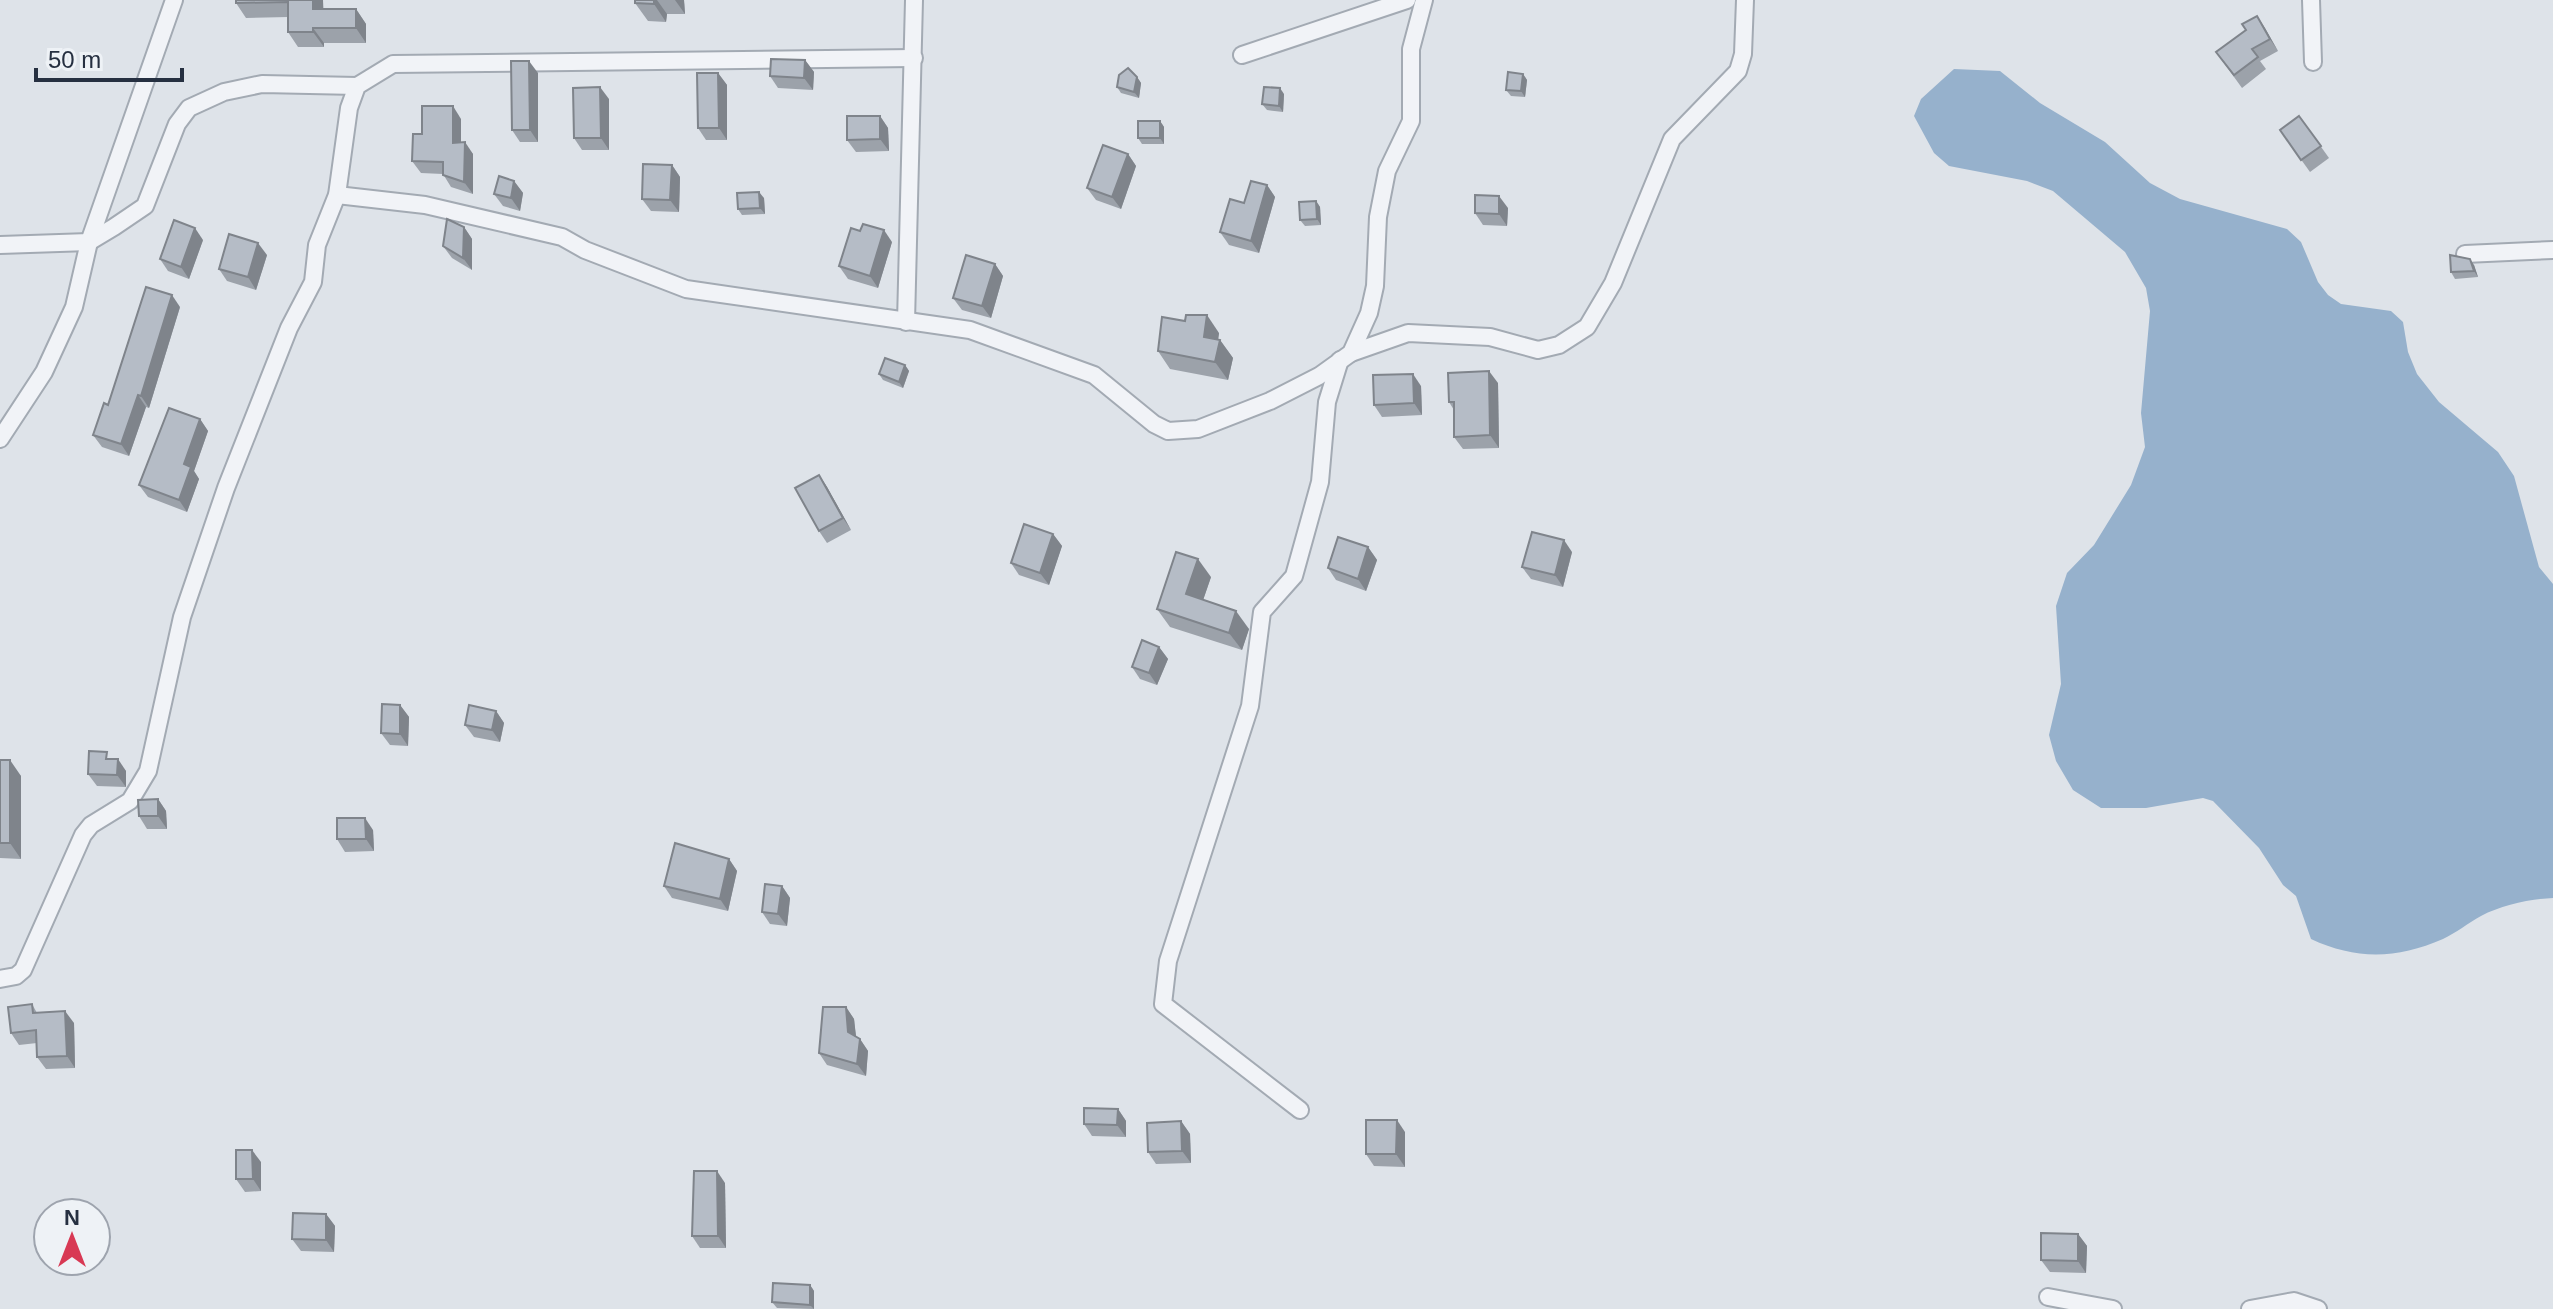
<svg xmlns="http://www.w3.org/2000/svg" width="2553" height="1309" font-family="Helvetica,sans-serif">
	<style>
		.water { fill: #96b1cc }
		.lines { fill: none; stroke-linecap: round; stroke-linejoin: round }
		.street-casing { stroke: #a3aab3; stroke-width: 20 }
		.street { stroke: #f1f3f7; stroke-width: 16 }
		.wall { fill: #9ca2aa }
		.shaded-wall { fill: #7f848b }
		.building { fill: #b5bcc6; stroke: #7f848b; stroke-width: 2 }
	</style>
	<rect width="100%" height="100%" fill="#dee3e9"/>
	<path class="water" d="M1954 69 2000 71 2040 103 2105 142 2150 183 2180 199 2287 229 2301 242 2318 282 2328 295 2341 304 2391 311 2403 322 2408 352 2417 374 2439 402 2498 452 2514 476 2539 567 2553 584V898C2529 899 2502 905 2481 916 2468 923 2456 933 2443 939 2397 959 2356 960 2311 939L2296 896 2283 885 2259 848 2213 801 2203 798 2146 808H2101L2073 790 2056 761 2049 735 2061 684 2056 606 2067 573 2094 545 2131 485 2145 447 2141 413 2150 311 2146 288 2125 252 2053 191 2027 181 1949 166 1934 153 1914 116 1921 99Z"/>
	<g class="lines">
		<defs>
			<g id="street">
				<polyline points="2311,0 2313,62"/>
				<polyline points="1242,55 1407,0"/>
				<polyline points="337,195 425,205 562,237 585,250 686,289 970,330 1094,375 1154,424 1168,431 1198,429 1270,401 1319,376 1351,353 1369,313 1375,286 1378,217 1387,171 1411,121 1411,49 1424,0"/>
				<polyline points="0,245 89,242 114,227 145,206 177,124 189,108 224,92 262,84 357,86"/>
				<polyline points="2465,254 2553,250"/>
				<polyline points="906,322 914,0"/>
				<polyline points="1351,353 1408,333 1490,337 1538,350 1559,345 1587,327 1613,283 1672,139 1738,71 1743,54 1745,0"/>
				<polyline points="0,439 44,372 74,307 89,242 174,0"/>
				<polyline points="0,979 16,976 23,970 83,835 91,825 130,801 148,771 182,617 226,488 289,328 313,282 317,245 337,195 349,108 357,86 393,64 914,58"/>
				<polyline points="1300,1110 1163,1004 1168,961 1250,706 1262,612 1294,576 1320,482 1327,402 1340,360"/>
				<polyline points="2048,1297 2113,1309"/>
				<polyline points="2250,1309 2294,1301 2318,1309"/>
			</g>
		</defs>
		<use href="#street" class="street-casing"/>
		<use href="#street" class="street"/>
	</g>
	<g class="wall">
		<polygon points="323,0 323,9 356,9 366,24 366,43 324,43 324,47 298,47 288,32 288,17 246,18 236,3"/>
		<polygon points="635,0 684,0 685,14 667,14 666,22 648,21 635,3"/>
		<polygon points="2257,16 2278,51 2260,61 2266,69 2242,88 2216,52 2246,30"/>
		<polygon points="805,60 814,72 813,90 778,88 770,76"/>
		<polygon points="538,73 538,142 520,142 512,130"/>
		<polygon points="718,73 727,85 727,140 706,140 698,128"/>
		<polygon points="1523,74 1527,80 1525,97 1511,96 1506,90"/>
		<polygon points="1137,77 1141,83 1139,98 1121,93 1117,87"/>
		<polygon points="1284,94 1283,112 1267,110 1262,104"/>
		<polygon points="609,99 609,150 582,150 574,138"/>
		<polygon points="880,116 888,128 889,151 856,152 847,140"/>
		<polygon points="2299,116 2329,158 2310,172 2280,130"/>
		<polygon points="461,119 461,142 473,154 473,194 451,187 443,174 421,173 412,161 422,134"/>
		<polygon points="1160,121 1164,127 1164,144 1142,144 1138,138"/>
		<polygon points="1128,154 1136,166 1121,209 1096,200 1087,188"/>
		<polygon points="672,165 680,177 679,212 651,211 642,199"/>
		<polygon points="514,181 523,193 520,211 503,206 494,194"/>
		<polygon points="1267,185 1275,197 1259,253 1229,245 1220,232 1244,203"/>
		<polygon points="764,198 765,214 742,215 738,209"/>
		<polygon points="1316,201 1320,207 1321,225 1305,226 1300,220"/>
		<polygon points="1508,208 1507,226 1483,225 1475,213"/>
		<polygon points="464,227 472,239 472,270 452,258 443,246"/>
		<polygon points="203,240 189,279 168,271 160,259"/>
		<polygon points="892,242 878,288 848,279 839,266"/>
		<polygon points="267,255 256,290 227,281 219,269"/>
		<polygon points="995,264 1003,276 991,318 962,310 953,298"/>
		<polygon points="2474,265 2478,277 2455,279 2451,272"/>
		<polygon points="180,307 149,408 146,407 129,456 102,447 93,435 108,405"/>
		<polygon points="1219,333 1218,340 1220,340 1233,358 1228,380 1170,369 1158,351"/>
		<polygon points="905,365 909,371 903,388 883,380 879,374"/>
		<polygon points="1498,383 1499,448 1463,449 1454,437 1454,410 1449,402"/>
		<polygon points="1421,386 1422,415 1382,417 1374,405"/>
		<polygon points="200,419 208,431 194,471 199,479 187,512 148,497 139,485"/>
		<polygon points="819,475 827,487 851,530 827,543 819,531"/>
		<polygon points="1053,534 1062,546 1049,585 1019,575 1011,563"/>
		<polygon points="1368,547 1377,560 1366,591 1336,580 1328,568"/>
		<polygon points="1572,552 1563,587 1531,579 1522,567"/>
		<polygon points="1211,577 1203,600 1249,629 1242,650 1170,627 1157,609"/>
		<polygon points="1159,647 1168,659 1157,685 1140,679 1132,667"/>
		<polygon points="400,705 409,717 408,746 390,745 381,733"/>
		<polygon points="496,711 504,723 500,742 474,737 465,725"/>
		<polygon points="112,759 126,771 126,787 97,786 88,774"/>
		<polygon points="0,760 21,776 21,859 0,858"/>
		<polygon points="158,799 166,811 167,829 147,829 139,816"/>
		<polygon points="373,830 374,851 345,852 337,839"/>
		<polygon points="729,859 737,871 728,911 672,898 664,886"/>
		<polygon points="782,886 790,898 787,926 770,924 762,912"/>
		<polygon points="32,1004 37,1013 74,1023 75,1068 46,1069 37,1057 37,1043 19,1045 11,1033"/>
		<polygon points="846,1007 854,1019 856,1037 860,1039 868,1051 866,1076 827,1065 819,1053"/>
		<polygon points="1118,1109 1126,1121 1126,1137 1092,1136 1084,1124"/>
		<polygon points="1181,1121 1190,1134 1191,1163 1156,1164 1148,1152"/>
		<polygon points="1405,1132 1405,1167 1374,1166 1366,1154"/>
		<polygon points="261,1162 261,1191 245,1192 236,1179"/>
		<polygon points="725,1183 726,1248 700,1248 692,1236"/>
		<polygon points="326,1214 335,1226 334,1252 301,1251 292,1239"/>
		<polygon points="2078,1234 2087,1246 2086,1273 2050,1272 2041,1260"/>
		<polygon points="810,1285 814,1291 814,1309 777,1308 772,1302"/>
	</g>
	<g class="shaded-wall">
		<polygon points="313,0 323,0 324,24 313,9"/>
		<polygon points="654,0 657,0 667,14 666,22 654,4"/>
		<polygon points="675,0 684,0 685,14"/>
		<polygon points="356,9 366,24 366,43 356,28"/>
		<polygon points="2257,16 2265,28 2278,51 2270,39"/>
		<polygon points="313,28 324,43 324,47 313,32"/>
		<polygon points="805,60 814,72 813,90 804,78"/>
		<polygon points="529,61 538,73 538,142 530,130"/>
		<polygon points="718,73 727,85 727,140 719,128"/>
		<polygon points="1523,74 1527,80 1525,97 1521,91"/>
		<polygon points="1137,77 1141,83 1139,98 1134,92"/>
		<polygon points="600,87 609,99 609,150 601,138"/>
		<polygon points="1280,88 1284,94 1283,112 1279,106"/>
		<polygon points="453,106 461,119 461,155 453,143"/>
		<polygon points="880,116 888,128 889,151 880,139"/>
		<polygon points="1160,121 1164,127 1164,144 1160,138"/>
		<polygon points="465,142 473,154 473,194 464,182"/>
		<polygon points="1128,154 1136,166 1121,209 1112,197"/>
		<polygon points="672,165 680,177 679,212 670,200"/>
		<polygon points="514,181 523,193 520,211 511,198"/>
		<polygon points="1267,185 1275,197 1259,253 1251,241"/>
		<polygon points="759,192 764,198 765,214 760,208"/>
		<polygon points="1499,196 1508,208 1507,226 1499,214"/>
		<polygon points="1316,201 1320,207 1321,225 1317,219"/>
		<polygon points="464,227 472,239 472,270 463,258"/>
		<polygon points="195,228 203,240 189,279 181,267"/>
		<polygon points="884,230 892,242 878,288 870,276"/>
		<polygon points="258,243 267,255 256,290 248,277"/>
		<polygon points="2470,259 2474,265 2478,277 2474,271"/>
		<polygon points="995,264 1003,276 991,318 982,306"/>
		<polygon points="172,295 180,307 149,408 141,396"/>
		<polygon points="1207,315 1219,333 1216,355 1204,337"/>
		<polygon points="1220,340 1233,358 1228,380 1215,362"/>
		<polygon points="905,365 909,371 903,388 899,382"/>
		<polygon points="1489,371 1498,383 1499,448 1490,435"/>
		<polygon points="1413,374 1421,386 1422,415 1414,403"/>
		<polygon points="138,395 146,407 129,456 121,444"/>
		<polygon points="200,419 208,431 194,471 199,479 187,512 179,500 184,464"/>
		<polygon points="819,475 827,487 851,530 843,518"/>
		<polygon points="1053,534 1062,546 1049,585 1040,573"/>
		<polygon points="1564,540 1572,552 1563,587 1555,575"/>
		<polygon points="1368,547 1377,560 1366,591 1358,579"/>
		<polygon points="1198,559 1211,577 1199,612 1186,594"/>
		<polygon points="1236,611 1249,629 1242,650 1229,633"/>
		<polygon points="1159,647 1168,659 1157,685 1149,673"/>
		<polygon points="400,705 409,717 408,746 400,734"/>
		<polygon points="496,711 504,723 500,742 492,730"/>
		<polygon points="118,759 126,771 126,787 117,775"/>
		<polygon points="10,760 21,776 21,859 10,843"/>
		<polygon points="158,799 166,811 167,829 158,816"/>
		<polygon points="365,818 373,830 374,851 366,839"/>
		<polygon points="729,859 737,871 728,911 720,899"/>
		<polygon points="782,886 790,898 787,926 778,914"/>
		<polygon points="846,1007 854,1019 857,1045 848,1032"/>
		<polygon points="65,1011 74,1023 75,1068 67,1056"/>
		<polygon points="860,1039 868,1051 866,1076 857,1064"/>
		<polygon points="1118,1109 1126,1121 1126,1137 1117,1125"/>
		<polygon points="1397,1120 1405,1132 1405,1167 1396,1154"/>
		<polygon points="1181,1121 1190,1134 1191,1163 1182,1151"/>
		<polygon points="252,1150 261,1162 261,1191 253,1179"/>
		<polygon points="717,1171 725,1183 726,1248 718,1236"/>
		<polygon points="326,1214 335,1226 334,1252 326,1240"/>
		<polygon points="2078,1234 2087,1246 2086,1273 2078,1261"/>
		<polygon points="810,1285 814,1291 814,1309 810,1305"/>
	</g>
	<g class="building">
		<polygon points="236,0 313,0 313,9 356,9 356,28 313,28 313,32 288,32 288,2 236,3"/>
		<polygon points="635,0 654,0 654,4 635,3"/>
		<polygon points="2257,16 2270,39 2252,49 2258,57 2234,75 2216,52 2246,30 2242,24"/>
		<polygon points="771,59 805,60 804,78 770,76"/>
		<polygon points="511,61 529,61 530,130 512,130"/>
		<polygon points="1128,68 1137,77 1134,92 1117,87 1119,75"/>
		<polygon points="1508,72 1523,74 1521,91 1506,90"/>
		<polygon points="697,73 718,73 719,128 698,128"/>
		<polygon points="600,87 601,138 574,138 573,88"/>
		<polygon points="1264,87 1280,88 1279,106 1262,104"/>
		<polygon points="422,106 453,106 453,143 465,142 464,182 443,175 443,162 412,161 413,134 422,134"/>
		<polygon points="847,116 880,116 880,139 847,140"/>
		<polygon points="2299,116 2321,146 2301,160 2280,130"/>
		<rect x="1138" y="121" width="22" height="17"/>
		<polygon points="1103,145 1128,154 1112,197 1087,188"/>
		<polygon points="643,164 672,165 670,200 642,199"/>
		<polygon points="499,176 514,181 511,198 494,194"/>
		<polygon points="1251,181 1267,185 1251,241 1220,232 1230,199 1244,203"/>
		<polygon points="759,192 760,208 738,209 737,193"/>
		<polygon points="1475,195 1499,196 1499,214 1475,213"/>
		<polygon points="1316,201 1317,219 1300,220 1299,202"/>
		<polygon points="447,219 464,227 463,258 443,246"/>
		<polygon points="174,220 195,228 181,267 160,259"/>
		<polygon points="863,224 884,230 870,276 839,266 851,228 860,231"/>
		<polygon points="229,234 258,243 248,277 219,269"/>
		<polygon points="966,255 995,264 982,306 953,298"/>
		<polygon points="2450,255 2470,259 2474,271 2451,272"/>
		<polygon points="146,287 172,295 141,396 138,395 121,444 93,435 104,403 108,405"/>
		<polygon points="1186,315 1207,315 1204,337 1220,340 1215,362 1158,351 1162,317 1185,321"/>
		<polygon points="885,358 905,365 899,382 879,374"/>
		<polygon points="1489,371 1490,435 1454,437 1454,402 1449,402 1448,373"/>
		<polygon points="1413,374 1414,403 1374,405 1373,375"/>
		<polygon points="169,408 200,419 184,464 191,467 179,500 139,485"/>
		<polygon points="819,475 843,518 819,531 795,488"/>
		<polygon points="1024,524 1053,534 1040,573 1011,563"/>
		<polygon points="1532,532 1564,540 1555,575 1522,567"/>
		<polygon points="1338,537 1368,547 1358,579 1328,568"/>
		<polygon points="1176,552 1198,559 1186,594 1236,611 1229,633 1157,609"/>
		<polygon points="1142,640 1159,647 1149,673 1132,667"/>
		<polygon points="382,704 400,705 400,734 381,733"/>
		<polygon points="469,705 496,711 492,730 465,725"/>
		<polygon points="89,751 107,752 106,759 118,759 117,775 88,774"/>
		<rect x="0" y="760" width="10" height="83"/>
		<polygon points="158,799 158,816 139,816 138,800"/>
		<polygon points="337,818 365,818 366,839 337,839"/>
		<polygon points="675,843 729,859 720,899 664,886"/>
		<polygon points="765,884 782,886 778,914 762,912"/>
		<polygon points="32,1004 33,1013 65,1011 67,1056 37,1057 36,1030 11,1033 8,1007"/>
		<polygon points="823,1007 846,1007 848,1032 860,1039 857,1064 819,1053"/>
		<polygon points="1084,1108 1118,1109 1117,1125 1084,1124"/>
		<polygon points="1366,1120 1397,1120 1396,1154 1366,1154"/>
		<polygon points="1181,1121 1182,1151 1148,1152 1147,1123"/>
		<polygon points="236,1150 252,1150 253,1179 236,1179"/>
		<polygon points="694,1171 717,1171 718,1236 692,1236"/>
		<polygon points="293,1213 326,1214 326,1240 292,1239"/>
		<polygon points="2041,1233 2078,1234 2078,1261 2041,1260"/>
		<polygon points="773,1283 810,1285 810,1305 772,1302"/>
	</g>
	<g transform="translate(72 1237)"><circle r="38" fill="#eef2f6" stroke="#9ea4ae" stroke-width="2"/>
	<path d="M0-6L14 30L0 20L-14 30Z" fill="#d83954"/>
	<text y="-12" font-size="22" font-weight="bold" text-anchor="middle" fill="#263041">N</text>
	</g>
	<path d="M36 68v12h146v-12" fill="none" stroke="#263041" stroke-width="4"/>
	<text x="48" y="68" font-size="24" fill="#263041" stroke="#eef2f6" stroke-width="6" paint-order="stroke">50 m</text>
</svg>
